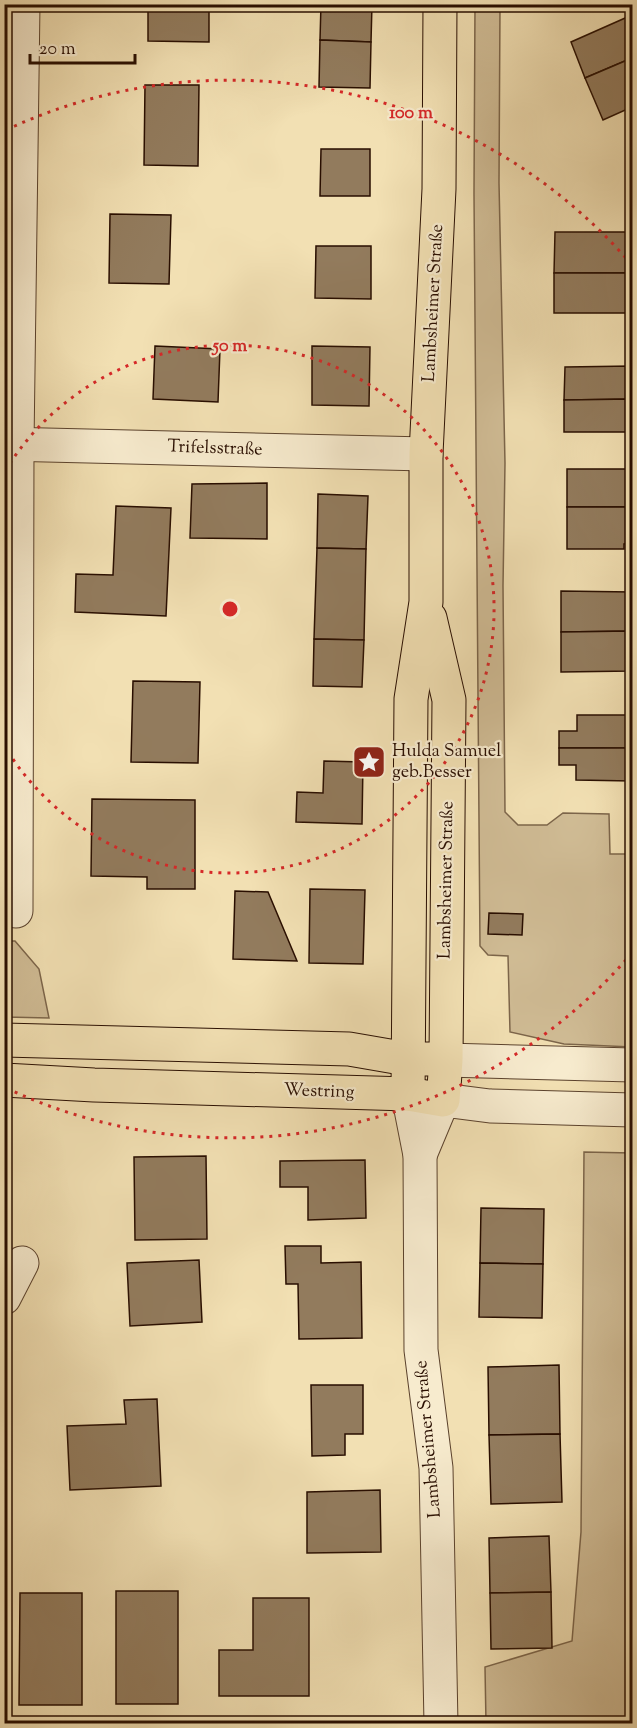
<svg xmlns="http://www.w3.org/2000/svg" width="637" height="1728" font-family="'Sorts Mill Goudy',serif">
	<style>
		.green { fill: #d0bc95; stroke: #7c654a; stroke-width: 1.5 }
		.building { fill: #927b5d; stroke: #290e00; stroke-width: 1.5 }
		.lines { fill: none; stroke-linecap: round; stroke-linejoin: round }
		.minor-casing { stroke: #5b422d; stroke-width: 35 }
		.major-casing { stroke: #290e00; stroke-width: 35 }
		.minor { stroke: #f7ebce; stroke-width: 33 }
		.major { stroke: #f2e0b3; stroke-width: 33 }
		.ring { fill: none; stroke: #d62828; stroke-width: 3; stroke-dasharray: 3 6 }
		.labels { text-anchor: middle; dominant-baseline: central; stroke-width: 4.5; stroke-linejoin: round; paint-order: stroke }
		.street-label { font-size: 18px; fill: #290e00; stroke: #f7ebce }
		.poi-label { font-size: 18px; fill: #290e00; stroke: #f7ebce; text-anchor: start }
		.centre { fill: #d62828; stroke: #f7ebce; stroke-width: 3 }
		.ring-label { font-size: 18px; text-anchor: middle; font-weight: bold; fill: #d62828; stroke: #f7ebce; stroke-width: 4.5; stroke-linejoin: round; paint-order: stroke }
	</style>
	<rect width="100%" height="100%" fill="#f2e0b3"/>
	<filter id="stains"><feTurbulence type="fractalNoise" baseFrequency=".00333" numOctaves="4"/><feColorMatrix values="0 0 0 0 .2 0 0 0 0 .09 0 0 0 0 .02 0 0 0 .5 -.17"/></filter>
	<radialGradient id="worn" r=".72"><stop offset=".6" stop-color="#630" stop-opacity="0"/><stop offset="1" stop-color="#630" stop-opacity=".3"/></radialGradient>
	<g class="green">
		<polygon points="475,5 500,5 499,183 505,463 503,586 505,812 518,825 547,825 563,813 609,814 610,854 632,854 632,1047 564,1044 510,1032 508,956 488,955 480,946 474,194"/>
		<polygon points="5,941 15,941 39,969 49,1018 5,1017"/>
		<polygon points="584,1152 632,1153 632,1723 486,1723 485,1667 572,1641 581,1532"/>
	</g>
	<g class="building">
		<polygon points="148,4 209,4 209,42 148,41"/>
		<polygon points="321,4 372,4 371,42 320,40"/>
		<polygon points="632,15 632,58 585,78 571,42"/>
		<polygon points="320,40 371,42 370,88 319,87"/>
		<polygon points="632,58 632,107 603,120 585,78"/>
		<polygon points="145,85 199,85 198,166 144,165"/>
		<polygon points="321,149 370,149 370,196 320,196"/>
		<polygon points="110,214 171,215 169,284 109,283"/>
		<polygon points="555,232 632,232 632,273 554,273"/>
		<polygon points="316,246 371,246 371,299 315,298"/>
		<rect x="554" y="273" width="78" height="40"/>
		<polygon points="155,346 220,349 218,402 153,399"/>
		<polygon points="312,346 370,347 369,406 312,405"/>
		<polygon points="632,366 632,399 564,400 565,367"/>
		<polygon points="632,399 632,432 564,432 564,400"/>
		<rect x="567" y="469" width="65" height="38"/>
		<polygon points="267,483 267,539 190,538 192,484"/>
		<polygon points="318,494 368,496 366,549 317,548"/>
		<polygon points="116,506 171,508 166,616 75,612 76,574 113,575"/>
		<polygon points="567,507 632,507 632,543 624,544 624,549 567,549"/>
		<polygon points="317,548 366,549 364,640 314,639"/>
		<polygon points="561,591 632,592 632,631 561,632"/>
		<polygon points="632,631 632,671 561,672 561,632"/>
		<polygon points="314,639 364,640 362,687 313,686"/>
		<polygon points="133,681 200,682 198,763 131,762"/>
		<polygon points="577,715 632,715 632,748 559,748 559,731 577,731"/>
		<polygon points="559,748 632,748 632,781 576,780 576,765 559,765"/>
		<polygon points="324,761 363,762 362,824 296,822 297,792 323,793"/>
		<polygon points="92,799 195,800 195,889 147,889 147,877 91,876"/>
		<polygon points="310,889 365,890 363,964 309,963"/>
		<polygon points="235,891 268,892 297,961 233,959"/>
		<polygon points="489,913 523,914 522,935 488,934"/>
		<polygon points="206,1156 207,1239 135,1240 134,1157"/>
		<polygon points="365,1160 366,1218 308,1220 308,1187 280,1187 280,1161"/>
		<polygon points="481,1208 544,1209 543,1264 480,1263"/>
		<polygon points="285,1246 321,1246 321,1263 361,1262 362,1338 299,1339 298,1284 286,1284"/>
		<polygon points="199,1260 202,1322 130,1326 127,1263"/>
		<polygon points="480,1263 543,1264 542,1318 479,1317"/>
		<polygon points="559,1365 560,1434 489,1435 488,1367"/>
		<polygon points="311,1385 363,1385 363,1434 345,1434 345,1455 312,1456"/>
		<polygon points="157,1399 161,1486 70,1490 67,1426 126,1424 124,1400"/>
		<polygon points="560,1434 562,1502 491,1504 489,1435"/>
		<polygon points="380,1490 381,1552 307,1553 307,1492"/>
		<polygon points="549,1536 551,1592 490,1593 489,1538"/>
		<rect x="116" y="1591" width="62" height="113"/>
		<polygon points="551,1592 552,1648 491,1649 490,1593"/>
		<polygon points="20,1593 82,1593 82,1705 19,1705"/>
		<polygon points="253,1598 309,1598 309,1696 219,1696 219,1650 253,1650"/>
	</g>
	<g class="lines">
		<defs>
			<g id="minor">
				<polyline points="4,444 426,454"/>
				<polyline points="16,911 17,444 23,4"/>
				<polyline points="446,1060 632,1065"/>
				<polyline points="408,1094 420,1155 421,1350 436,1468 441,1724"/>
				<polyline points="420,1155 443,1100 490,1106 632,1110"/>
				<polyline points="4,1298 22,1263"/>
			</g>
			<g id="major">
				<polyline points="4,1040 349,1049 407,1059 429,1059"/>
				<polyline points="4,1080 94,1085 408,1094 443,1100 446,1060 449,700 430,618"/>
				<polyline points="408,1094 411,699 426,602 426,454 439,189 440,4"/>
			</g>
		</defs>
		<use href="#minor" class="minor-casing"/>
		<use href="#major" class="major-casing"/>
		<use href="#minor" class="minor"/>
		<use href="#major" class="major"/>
	</g>
	<g class="ring">
		<path d="M5 471A264 264 0 1 1 5 747"/>
		<path d="M632 953A529 529 0 0 1 6 1088M6 130A529 529 0 0 1 632 265"/>
	</g>
	<defs>
		<symbol id="sight-square" viewBox="-11 -11 22 22"><rect x="-9" y="-9" width="18" height="18" rx="4" fill="#8f2418" stroke="#f7ebce"/><path d="M0-6L1.8-2.2L6-1.7L2.9 1.2L3.7 5.4L0 3.3L-3.7 5.4L-2.9 1.2L-6-1.7L-1.8-2.2Z" fill="#fff"/></symbol>
	</defs>
	<g fill-rule="evenodd">
		<use href="#sight-square" x="350" y="743" width="38" height="38"/>
	</g>
	<g class="labels">
		<g class="street-label">
			<text transform="translate(434 303) rotate(-87)">Lambsheimer Straße</text>
			<text transform="translate(215 449) rotate(2)">Trifelsstraße</text>
			<text transform="translate(447 880) rotate(-89)">Lambsheimer Straße</text>
			<text transform="translate(319 1092) rotate(2)">Westring</text>
			<text transform="translate(429 1439) rotate(-95)">Lambsheimer Straße</text>
		</g>
		<g class="poi-label">
			<text x="392" y="752">Hulda Samuel<tspan x="392" dy="21">geb.Besser</tspan></text>
		</g>
	</g>
	<circle cx="230" cy="609" r="9" class="centre"/>
	<g class="ring-label">
		<text x="411" y="118">100 m</text>
		<text x="230" y="351">50 m</text>
	</g>
	<rect width="637" height="1728" fill="none" stroke="#f2e0b3" stroke-width="24"/>
	<rect x="6" y="6" width="625" height="1716" fill="none" stroke="#290e00" stroke-width="3"/>
	<rect x="12" y="12" width="613" height="1704" fill="none" stroke="#290e00" stroke-width="1.5"/>
	<path d="M30 54v9h105v-9" fill="none" stroke="#290e00" stroke-width="3"/>
	<text x="39" y="54" font-size="18" fill="#290e00" stroke="#f7ebce" stroke-width="4.5" paint-order="stroke">20 m</text>
	<rect width="100%" height="100%" filter="url(#stains)"/>
	<rect width="100%" height="100%" fill="url(#worn)"/>
</svg>
